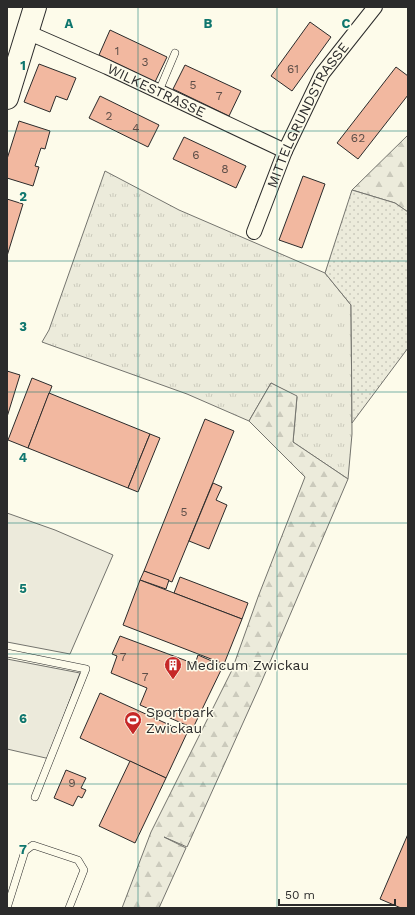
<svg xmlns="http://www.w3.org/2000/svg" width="415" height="915" font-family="'Work Sans',sans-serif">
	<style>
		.grass { fill: url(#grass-tufts); stroke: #74746e }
		.forest { fill: url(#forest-firs); stroke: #74746e }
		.garden { fill: url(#garden-dots); stroke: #74746e }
		.parking { fill: #eceadb; stroke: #74746e }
		.building { fill: #f2b8a0; stroke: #2b2b2b }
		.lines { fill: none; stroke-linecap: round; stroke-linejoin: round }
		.service-casing { stroke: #2b2b2b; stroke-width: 8 }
		.minor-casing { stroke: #2b2b2b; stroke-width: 16 }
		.primary-casing { stroke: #2b2b2b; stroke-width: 24 }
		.service { stroke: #fdfbea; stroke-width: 7 }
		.minor { stroke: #fdfbea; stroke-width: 14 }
		.primary { stroke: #fdfbea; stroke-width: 22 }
		.grid { fill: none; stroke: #0f766e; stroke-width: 1; stroke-opacity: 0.55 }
		.labels { text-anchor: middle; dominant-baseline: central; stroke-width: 3; stroke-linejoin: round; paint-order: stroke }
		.number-label { font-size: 12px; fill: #5d4e48 }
		.street-label { font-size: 14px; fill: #2b2b2b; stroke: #fdfbea }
		.poi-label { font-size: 14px; fill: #2b2b2b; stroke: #fdfbea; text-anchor: start }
		.grid-label { font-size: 13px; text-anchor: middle; font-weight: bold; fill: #0f766e; stroke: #fdfbea; stroke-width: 3; stroke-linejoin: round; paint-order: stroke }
	</style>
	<defs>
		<pattern id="grass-tufts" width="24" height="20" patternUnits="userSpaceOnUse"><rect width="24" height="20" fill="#ecebdb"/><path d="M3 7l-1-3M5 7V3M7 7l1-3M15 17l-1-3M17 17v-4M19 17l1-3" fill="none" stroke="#cbcabc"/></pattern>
		<pattern id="forest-firs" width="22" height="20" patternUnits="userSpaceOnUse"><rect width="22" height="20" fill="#ecebdb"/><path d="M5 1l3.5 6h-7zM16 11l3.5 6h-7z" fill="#cbcabc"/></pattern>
		<pattern id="garden-dots" width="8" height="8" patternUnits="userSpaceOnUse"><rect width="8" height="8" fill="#ecebdb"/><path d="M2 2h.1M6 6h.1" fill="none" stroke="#cbcabc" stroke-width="1.8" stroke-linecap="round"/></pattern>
	</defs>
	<rect width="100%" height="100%" fill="#fdfbea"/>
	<polygon class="grass" points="105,171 179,210 325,273 351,305 352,434 348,479 293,442 297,397 271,383 249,421 187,394 42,342 49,330"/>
	<g class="forest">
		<polygon points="408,135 408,212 395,203 352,190"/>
		<polygon points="271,383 297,396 293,442 348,479 261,683 187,847 164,837 186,848 159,908 122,908 151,832 232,670 258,597 305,477 249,421"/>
	</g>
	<polygon class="garden" points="352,190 395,203 408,212 408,348 352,423 351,305 325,273"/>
	<g class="parking">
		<polygon points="7,513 55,530 113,555 70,654 7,642"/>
		<polygon points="7,659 80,673 62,721 50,759 7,749"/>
	</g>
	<g class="building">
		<polygon points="310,22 331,37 292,91 271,76"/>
		<polygon points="110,30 167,57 155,82 99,55"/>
		<polygon points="39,64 76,78 67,100 56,96 50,112 24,102"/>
		<polygon points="185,65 241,91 229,116 173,89"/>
		<polygon points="396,67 408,76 408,95 358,159 337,143"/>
		<polygon points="100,96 159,125 148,147 89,118"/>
		<polygon points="19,121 50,131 45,149 41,148 35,166 39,167 33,186 7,178 7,159"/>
		<polygon points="184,137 246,166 236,188 173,159"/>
		<polygon points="303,176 325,184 302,248 279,240"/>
		<polygon points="7,199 23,204 7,256"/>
		<polygon points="7,371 20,375 7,417"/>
		<polygon points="32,378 52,386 28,448 8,440"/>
		<polygon points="49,393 150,434 128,488 28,448"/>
		<polygon points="205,419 234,431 172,582 144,571"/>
		<polygon points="150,434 160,438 138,492 128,488"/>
		<polygon points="213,483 222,487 216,500 227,505 209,549 189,541"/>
		<polygon points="144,571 169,580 166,589 140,580"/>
		<polygon points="180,577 248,603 242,619 174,593"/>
		<polygon points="140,580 242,619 224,664 123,625"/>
		<polygon points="120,636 195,664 198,655 223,666 193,728 140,705 147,688 111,673 117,656 112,654"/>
		<polygon points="100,693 187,733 166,778 80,738"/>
		<polygon points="130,761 166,778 135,843 99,826"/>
		<polygon points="66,770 86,778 81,788 86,790 82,798 78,796 73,806 54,798"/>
		<polygon points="408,834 408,908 401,908 380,899"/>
	</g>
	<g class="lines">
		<defs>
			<g id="service">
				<polyline points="159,91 175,53"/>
				<polyline points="7,653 86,669 35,797"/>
				<polyline points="7,908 25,851 33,845 78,860 84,870 69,908"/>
			</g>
			<g id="minor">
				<path id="s1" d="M27 32 107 67 285 151"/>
				<path id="s2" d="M254 232 285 151 322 74 375 7"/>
			</g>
			<polyline id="primary" points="7,98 35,7"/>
		</defs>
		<use href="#service" class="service-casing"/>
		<use href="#minor" class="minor-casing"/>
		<use href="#primary" class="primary-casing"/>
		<use href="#service" class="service"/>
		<use href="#minor" class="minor"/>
		<use href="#primary" class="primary"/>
	</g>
	<path class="grid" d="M138 7V908M277 7V908M7 131H408M7 261H408M7 392H408M7 523H408M7 654H408M7 784H408"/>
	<defs>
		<symbol id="building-pin" viewBox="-11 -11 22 30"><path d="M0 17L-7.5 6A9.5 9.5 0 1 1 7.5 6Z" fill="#c62828" stroke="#fdfbea"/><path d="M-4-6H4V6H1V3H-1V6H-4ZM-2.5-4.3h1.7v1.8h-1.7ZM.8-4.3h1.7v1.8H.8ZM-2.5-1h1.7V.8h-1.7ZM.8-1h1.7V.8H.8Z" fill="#fff"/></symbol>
		<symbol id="stadium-pin" viewBox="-11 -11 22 30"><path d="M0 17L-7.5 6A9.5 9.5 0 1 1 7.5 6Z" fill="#c62828" stroke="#fdfbea"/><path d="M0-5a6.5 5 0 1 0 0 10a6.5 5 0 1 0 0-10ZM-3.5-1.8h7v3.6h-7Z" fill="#fff"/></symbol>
	</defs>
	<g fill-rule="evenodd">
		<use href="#building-pin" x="163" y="655" width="20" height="27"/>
		<use href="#stadium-pin" x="123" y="710" width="20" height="27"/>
	</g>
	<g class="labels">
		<g class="number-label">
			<text x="117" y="51">1</text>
			<text x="145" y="62">3</text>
			<text x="293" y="69">61</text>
			<text x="193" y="85">5</text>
			<text x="219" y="96">7</text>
			<text x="109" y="116">2</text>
			<text x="136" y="128">4</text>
			<text x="358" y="138">62</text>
			<text x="196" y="155">6</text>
			<text x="225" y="169">8</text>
			<text x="184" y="512">5</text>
			<text x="123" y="657">7</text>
			<text x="145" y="677">7</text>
			<text x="72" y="783">9</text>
		</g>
		<g class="street-label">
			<text stroke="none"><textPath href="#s1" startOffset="142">WILKESTRASSE</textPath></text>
			<text stroke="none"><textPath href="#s2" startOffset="129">MITTELGRUNDSTRASSE</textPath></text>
		</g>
		<g class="poi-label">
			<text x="186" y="665">Medicum Zwickau</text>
			<text x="146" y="712">Sportpark<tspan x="146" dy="16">Zwickau</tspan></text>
		</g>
	</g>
	<g class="grid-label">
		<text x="69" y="28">A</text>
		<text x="208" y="28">B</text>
		<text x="346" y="28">C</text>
		<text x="23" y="70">1</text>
		<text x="23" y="201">2</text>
		<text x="23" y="331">3</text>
		<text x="23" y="462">4</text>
		<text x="23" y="593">5</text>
		<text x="23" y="723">6</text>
		<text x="23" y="854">7</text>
	</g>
	<rect width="415" height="915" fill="none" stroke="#2b2b2b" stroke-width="16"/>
	<path d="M279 899v6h116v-6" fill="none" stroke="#2b2b2b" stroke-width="2"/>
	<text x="285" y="899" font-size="12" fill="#2b2b2b" stroke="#fdfbea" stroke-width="3" paint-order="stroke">50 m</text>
</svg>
